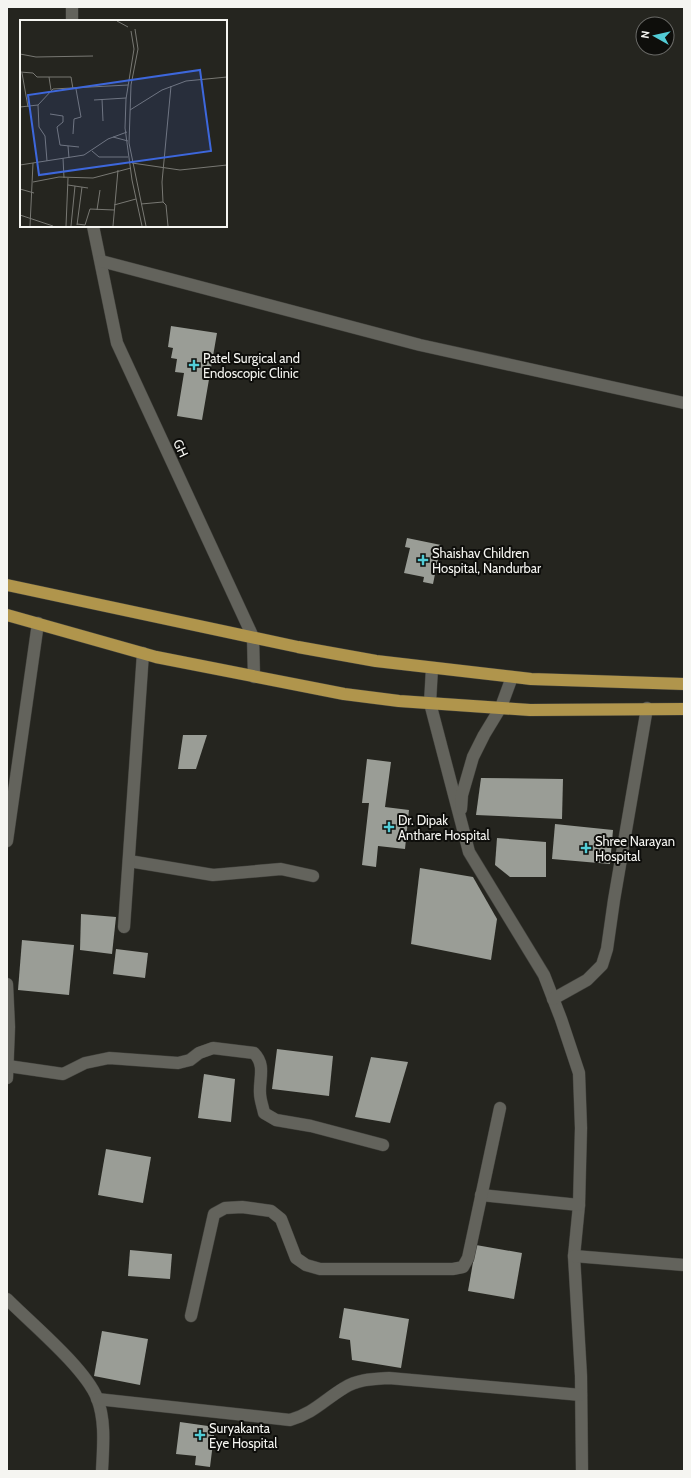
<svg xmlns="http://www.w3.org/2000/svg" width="691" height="1478" font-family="Cabin,sans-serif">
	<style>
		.building { fill: #9a9d96 }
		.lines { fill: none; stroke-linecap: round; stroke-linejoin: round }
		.minor-casing { stroke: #41413c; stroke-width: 13 }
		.major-casing { stroke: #41413c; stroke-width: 13 }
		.minor { stroke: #63635c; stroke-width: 12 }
		.major { stroke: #b0954c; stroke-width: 12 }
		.poi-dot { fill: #52ccd6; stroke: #0e0e0b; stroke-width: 1.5 }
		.labels { text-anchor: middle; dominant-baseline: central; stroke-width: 4; stroke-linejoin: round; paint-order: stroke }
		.poi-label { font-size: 13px; fill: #f5f5f1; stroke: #0e0e0b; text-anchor: start }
		.street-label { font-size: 13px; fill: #f5f5f1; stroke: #0e0e0b }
		.inset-road { fill: none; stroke: #787873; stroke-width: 1 }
		.view { fill: #3d67dc; fill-opacity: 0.15; stroke: #3d67dc; stroke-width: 2 }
		.inset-edge { fill: none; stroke: #f5f5f1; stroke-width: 2 }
	</style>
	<rect width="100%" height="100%" fill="#25251f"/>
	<g class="building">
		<polygon points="171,326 217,333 202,420 177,416 184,373 175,372 177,359 171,358 173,348 168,347"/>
		<polygon points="407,538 441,545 433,584 423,582 424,577 404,573 410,548 405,547"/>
		<polygon points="183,735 207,735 196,769 178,769"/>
		<polygon points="367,759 391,762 385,807 409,810 405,849 378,846 376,867 362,865 369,803 362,803"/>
		<polygon points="481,778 563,779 562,819 476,815"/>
		<polygon points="555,824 613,830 610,864 552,859"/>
		<polygon points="497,838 546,842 546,877 510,877 495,865"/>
		<polygon points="420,868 473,877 497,919 491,960 411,944"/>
		<polygon points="81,914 116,917 112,954 80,950"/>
		<polygon points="22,940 74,945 69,995 18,990"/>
		<polygon points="116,949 148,953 145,978 113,974"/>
		<polygon points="277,1049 333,1056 329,1096 272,1089"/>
		<polygon points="371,1057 408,1062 390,1123 355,1117"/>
		<polygon points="204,1074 235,1079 231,1122 198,1118"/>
		<polygon points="106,1149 151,1157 143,1203 98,1195"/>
		<polygon points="476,1245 522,1253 514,1299 468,1291"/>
		<polygon points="130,1250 172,1254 170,1279 128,1276"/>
		<polygon points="344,1308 409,1319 401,1368 352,1360 350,1340 339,1338"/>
		<polygon points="102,1331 148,1339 140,1385 94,1376"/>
		<polygon points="180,1422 215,1427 210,1467 195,1465 196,1456 176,1454"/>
	</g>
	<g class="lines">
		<defs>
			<g id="minor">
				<polyline points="72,21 72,7"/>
				<polyline points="93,226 117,343 253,637 254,677"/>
				<polyline points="101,261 420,345 684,403"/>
				<polyline points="432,668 430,703 469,852 544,975 561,1019 579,1073 581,1128 579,1205 574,1256 581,1376 582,1471"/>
				<polyline points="461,809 462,795 473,757 484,735 501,707 512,677"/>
				<polyline points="7,841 38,623"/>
				<polyline points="129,861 213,875 281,869 313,876"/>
				<polyline points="124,927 143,653"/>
				<polyline points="7,984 9,1027 7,1078"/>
				<polyline points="553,999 587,980 602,965 607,949 614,900 647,708"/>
				<path d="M8 1066 63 1074 85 1063 109 1058 178 1063 190 1060 199 1053 213 1048 254 1053C266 1065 259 1079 260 1093 260 1100 263 1107 264 1113L276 1120 311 1126 383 1145"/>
				<polyline points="481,1195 579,1205"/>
				<polyline points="574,1256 684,1265"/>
				<path d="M7 1299C32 1324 85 1368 97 1398 106 1421 103 1448 102 1471"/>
				<polyline points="191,1316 214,1214 225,1208 242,1207 271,1211 281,1219 296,1258 306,1265 320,1269 453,1269 463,1267 468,1258 500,1108"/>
				<path d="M97 1399 290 1420C314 1413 324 1400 344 1388 358 1379 374 1379 389 1378L581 1395"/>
			</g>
			<g id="major">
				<polyline points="7,585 298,647 376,661 531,679 684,684"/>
				<polyline points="7,615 156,657 344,694 399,701 530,710 684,709"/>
			</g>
		</defs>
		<use href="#minor" class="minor-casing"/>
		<use href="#major" class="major-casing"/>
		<use href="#minor" class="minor"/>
		<use href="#major" class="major"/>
	</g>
	<g class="poi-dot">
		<path d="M192 359h4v4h4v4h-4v4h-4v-4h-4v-4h4z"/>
		<path d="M421 554h4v4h4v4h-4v4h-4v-4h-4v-4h4z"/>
		<path d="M387 821h4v4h4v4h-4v4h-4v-4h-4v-4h4z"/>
		<path d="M584 842h4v4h4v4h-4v4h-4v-4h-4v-4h4z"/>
		<path d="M198 1429h4v4h4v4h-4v4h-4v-4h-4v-4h4z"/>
	</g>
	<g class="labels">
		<g class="poi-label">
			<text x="203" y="358">Patel Surgical and<tspan x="203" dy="15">Endoscopic Clinic</tspan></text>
			<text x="432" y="553">Shaishav Children<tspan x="432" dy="15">Hospital, Nandurbar</tspan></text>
			<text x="398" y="820">Dr. Dipak<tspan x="398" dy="15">Anthare Hospital</tspan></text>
			<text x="595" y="841">Shree Narayan<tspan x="595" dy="15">Hospital</tspan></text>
			<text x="209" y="1428">Suryakanta<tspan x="209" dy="15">Eye Hospital</tspan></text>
		</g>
		<g class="street-label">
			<text transform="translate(181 448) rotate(65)">GH</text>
		</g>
	</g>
	<g transform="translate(20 20)">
		<rect width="207" height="207" fill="#25251f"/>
		<path class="inset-road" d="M97 1 108 7M115 9 118 29 111 65 109 123 126 206M111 11 114 29 106 79 105 108 112 160 122 206M0 34 16 37 73 36M0 52 13 53 17 57H51L53 69M2 53 8 87M29 57 31 70M82 79 83 101M74 80 106 78M18 85 19 107 25 116 27 141M0 87 18 85 33 69 108 65M110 90 142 70 166 61 207 57M30 94 43 96V102L37 107 40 125 59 127M53 114 54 99 61 97 56 69M93 117 108 121M48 126 49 138M72 131 79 137H108M43 138 44 158M112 143 160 150 207 145M0 145 64 135 88 119 107 112M13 162 39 157 73 158 111 148M48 165 68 168M0 169 14 173M143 182 146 185 148 206M121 184 143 182 142 162 151 66M94 185 116 179M77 190 80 170M0 195 33 206M57 204 65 205 70 189 94 190M57 205 62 167M10 206 13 143M46 206 48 158M51 206 55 166M93 206 98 150"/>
		<path class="view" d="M180 50 191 131 19 155 8 75Z"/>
		<rect width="207" height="207" class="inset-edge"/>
	</g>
	<rect width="691" height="1478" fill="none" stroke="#f5f5f1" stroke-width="16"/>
	<g transform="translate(655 36) rotate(278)"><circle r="19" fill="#0e0e0b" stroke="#6a6a67"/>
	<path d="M0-3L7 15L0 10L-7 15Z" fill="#52ccd6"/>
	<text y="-6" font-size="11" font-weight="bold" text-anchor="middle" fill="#f5f5f1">N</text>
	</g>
</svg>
